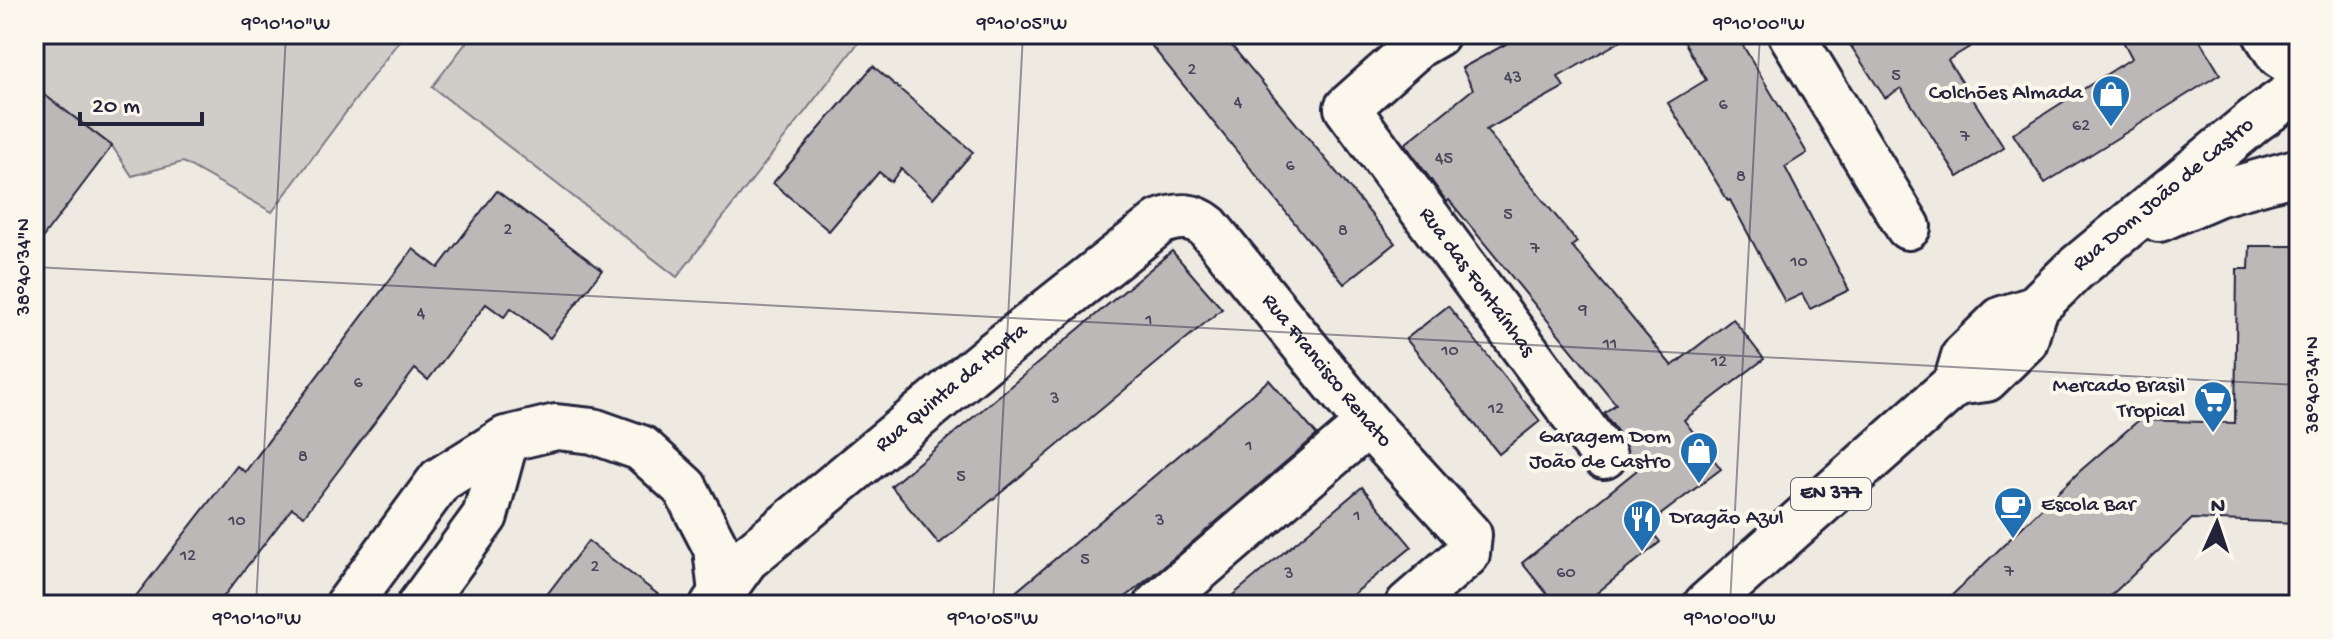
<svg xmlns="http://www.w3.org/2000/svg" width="2333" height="639" font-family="'Gochi Hand',sans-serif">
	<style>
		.green { fill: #d0cdc9; stroke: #797882; stroke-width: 2 }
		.building { fill: #bcb8b8; stroke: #22223b; stroke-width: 2 }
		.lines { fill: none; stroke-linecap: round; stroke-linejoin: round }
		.street-casing { stroke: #22223b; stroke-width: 50 }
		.primary-casing { stroke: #22223b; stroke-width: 50 }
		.street { stroke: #fbf7ec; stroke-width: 44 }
		.primary { stroke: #fbf7ec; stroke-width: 44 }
		.ticks { fill: none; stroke: #22223b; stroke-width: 2; stroke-opacity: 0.45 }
		.labels { text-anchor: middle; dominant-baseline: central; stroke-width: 8; stroke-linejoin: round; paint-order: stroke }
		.number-label { font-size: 18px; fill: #48485a }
		.shield { fill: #fbf7ec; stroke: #636270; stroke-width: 2 }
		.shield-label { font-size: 20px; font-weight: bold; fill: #22223b }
		.poi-label { font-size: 22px; fill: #22223b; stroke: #fbf7ec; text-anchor: end }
		.street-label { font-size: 22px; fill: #22223b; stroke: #fbf7ec }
		.neatline { fill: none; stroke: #22223b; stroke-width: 3 }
		.ticks-label { font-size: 20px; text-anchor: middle; fill: #22223b }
	</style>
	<rect width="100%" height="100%" fill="#eeeae2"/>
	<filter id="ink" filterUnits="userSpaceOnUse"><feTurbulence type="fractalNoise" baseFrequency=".0125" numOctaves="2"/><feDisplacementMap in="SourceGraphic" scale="16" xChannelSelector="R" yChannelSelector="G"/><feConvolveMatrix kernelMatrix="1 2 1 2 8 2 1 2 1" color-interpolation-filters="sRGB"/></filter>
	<g filter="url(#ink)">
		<g class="green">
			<polygon points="34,34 404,34 272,212 183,162 132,176 112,146 34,87"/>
			<polygon points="473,34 865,34 677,277 432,87"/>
		</g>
		<g class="building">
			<polygon points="1142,34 1222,34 1395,243 1344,284"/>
			<polygon points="1524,34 1633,34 1558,77 1564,87 1486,130 1577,242 1572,246 1672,366 1733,319 1764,359 1684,420 1721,469 1647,525 1660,542 1582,605 1556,605 1522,563 1637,470 1628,458 1624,441 1604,413 1616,404 1449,200 1447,202 1405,144 1473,89 1462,68"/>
			<polygon points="1680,34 1736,34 1807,153 1785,167 1849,290 1810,309 1802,294 1785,302 1730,200 1728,201 1668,103 1706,80"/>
			<polygon points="1843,34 1991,34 1948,60 2004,148 1958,177 1901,88 1885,98"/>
			<polygon points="2119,34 2196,34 2220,74 2045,183 2013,134 2132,58"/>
			<polygon points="873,66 973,152 933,198 901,169 891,182 879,172 829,231 773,183"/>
			<polygon points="34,87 112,146 34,249"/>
			<polygon points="497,191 602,270 550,338 511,308 504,317 486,304 428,380 415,369 304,516 292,508 217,605 129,605 237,466 245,472 413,249 438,268"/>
			<polygon points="2250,246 2299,246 2299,523 2192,519 2101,605 1942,605 2080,471 2139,420 2235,423 2237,269 2249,269"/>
			<polygon points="1172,251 1222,309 939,544 891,486"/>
			<polygon points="1448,306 1540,421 1499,454 1406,339"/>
			<polygon points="1269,380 1317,435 1181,552 1116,605 1000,605"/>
			<polygon points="1362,487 1412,547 1340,605 1221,605"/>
			<polygon points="588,541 672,605 539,605"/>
		</g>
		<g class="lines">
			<defs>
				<g id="street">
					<path id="s1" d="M1437 34 1418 45 1347 108 1604 456"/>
					<polyline points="1791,34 1908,227"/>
					<polyline points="2266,34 2279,55 2299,68"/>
					<polyline points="348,605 440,480 506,439 556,427 593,431 641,448 685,488 716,548 721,593"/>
					<polyline points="420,605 485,516 506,439"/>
					<path id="s2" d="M713 605 746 559 991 356 1160 222C1178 215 1193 214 1208 227L1368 424 1469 535 1467 554 1408 605"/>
					<polyline points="1157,605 1368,424"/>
				</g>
				<g id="primary">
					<polyline points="2159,219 2217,194 2299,171"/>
					<polyline points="1956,383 1986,379 2025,341 2034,309"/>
					<path id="s3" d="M1706 605 1956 383 1964 356 2002 319 2034 309 2074 270 2255 120 2299 89"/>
				</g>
			</defs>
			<use href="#street" class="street-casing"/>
			<use href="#primary" class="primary-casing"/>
			<use href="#street" class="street"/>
			<use href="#primary" class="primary"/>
		</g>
	</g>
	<path class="ticks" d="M34 267 2299 385M256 605 286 34M993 605 1023 34M1730 605 1760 34"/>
	<defs>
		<symbol id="shop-pin" viewBox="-11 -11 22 30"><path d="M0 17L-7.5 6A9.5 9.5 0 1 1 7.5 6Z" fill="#1f6fb2" stroke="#fbf7ec"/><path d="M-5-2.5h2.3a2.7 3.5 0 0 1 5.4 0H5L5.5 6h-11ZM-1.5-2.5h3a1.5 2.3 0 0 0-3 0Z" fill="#fff"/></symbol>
		<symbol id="supermarket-pin" viewBox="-11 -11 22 30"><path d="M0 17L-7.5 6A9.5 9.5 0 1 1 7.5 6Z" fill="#1f6fb2" stroke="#fbf7ec"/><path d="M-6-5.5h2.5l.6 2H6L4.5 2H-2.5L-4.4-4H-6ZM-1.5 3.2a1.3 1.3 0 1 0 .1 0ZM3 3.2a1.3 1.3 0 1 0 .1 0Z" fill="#fff"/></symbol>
		<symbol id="cafe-pin" viewBox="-11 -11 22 30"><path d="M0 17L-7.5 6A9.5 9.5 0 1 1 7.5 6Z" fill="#1f6fb2" stroke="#fbf7ec"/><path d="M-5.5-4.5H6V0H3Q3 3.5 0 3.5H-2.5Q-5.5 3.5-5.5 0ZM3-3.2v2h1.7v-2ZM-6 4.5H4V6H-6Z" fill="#fff"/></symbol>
		<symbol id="restaurant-pin" viewBox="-11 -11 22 30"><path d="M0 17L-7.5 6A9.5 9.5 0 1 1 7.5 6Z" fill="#1f6fb2" stroke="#fbf7ec"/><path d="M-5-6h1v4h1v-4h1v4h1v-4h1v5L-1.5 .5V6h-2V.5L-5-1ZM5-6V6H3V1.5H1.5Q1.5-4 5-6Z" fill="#fff"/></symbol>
	</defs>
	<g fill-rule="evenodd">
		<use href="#shop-pin" x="2089" y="72" width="44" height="60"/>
		<use href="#supermarket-pin" x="2191" y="378" width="44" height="60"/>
		<use href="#shop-pin" x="1677" y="429" width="44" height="60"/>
		<use href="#cafe-pin" x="1991" y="484" width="44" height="60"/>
		<use href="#restaurant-pin" x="1620" y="497" width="44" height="60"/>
	</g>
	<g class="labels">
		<g class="number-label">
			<text x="1192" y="70">2</text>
			<text x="1896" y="76">5</text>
			<text x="1513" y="78">43</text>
			<text x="1238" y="103">4</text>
			<text x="1723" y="105">6</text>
			<text x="2081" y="126">62</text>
			<text x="1965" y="137">7</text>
			<text x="1444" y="159">45</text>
			<text x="1290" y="166">6</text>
			<text x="1741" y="177">8</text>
			<text x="1508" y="215">5</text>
			<text x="508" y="230">2</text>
			<text x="1343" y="231">8</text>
			<text x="1535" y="249">7</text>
			<text x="1799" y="262">10</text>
			<text x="1583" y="310">9</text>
			<text x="421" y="314">4</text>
			<text x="1149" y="320">1</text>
			<text x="1610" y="344">11</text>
			<text x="1450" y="351">10</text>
			<text x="1719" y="362">12</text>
			<text x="358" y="383">6</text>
			<text x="1055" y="399">3</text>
			<text x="1496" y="409">12</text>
			<text x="1249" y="446">1</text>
			<text x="303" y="457">8</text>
			<text x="961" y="477">5</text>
			<text x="1357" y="516">1</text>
			<text x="237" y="521">10</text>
			<text x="1160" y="521">3</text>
			<text x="188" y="556">12</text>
			<text x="1085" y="560">5</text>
			<text x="595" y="567">2</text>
			<text x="2009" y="572">7</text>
			<text x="1566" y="573">60</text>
			<text x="1289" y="574">3</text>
		</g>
		<rect class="shield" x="1791" y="478" width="80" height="32" rx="6"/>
		<g class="shield-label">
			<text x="1831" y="494">EN 377</text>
		</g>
		<g class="poi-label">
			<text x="2083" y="94">Colchões Almada</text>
			<text x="2185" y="387">Mercado Brasil<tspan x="2185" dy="25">Tropical</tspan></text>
			<text x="1671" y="438">Garagem Dom<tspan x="1671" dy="25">João de Castro</tspan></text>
			<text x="2041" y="506" text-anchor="start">Escola Bar</text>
			<text x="1670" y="519" text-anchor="start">Dragão Azul</text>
		</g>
		<g class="street-label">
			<text stroke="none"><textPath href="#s3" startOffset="622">Rua Dom João de Castro</textPath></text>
			<text stroke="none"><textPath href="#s1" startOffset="334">Rua das Fontaínhas</textPath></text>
			<text stroke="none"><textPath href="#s2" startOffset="828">Rua Francisco Renato</textPath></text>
			<text stroke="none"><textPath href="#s2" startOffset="324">Rua Quinta da Horta</textPath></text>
		</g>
	</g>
	<rect width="2333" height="639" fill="none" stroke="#fbf7ec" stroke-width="88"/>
	<g transform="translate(2217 523) rotate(3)" stroke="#fbf7ec" stroke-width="6" paint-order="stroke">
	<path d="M0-6L14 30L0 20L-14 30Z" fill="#22223b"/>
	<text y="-12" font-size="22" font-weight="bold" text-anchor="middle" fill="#22223b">N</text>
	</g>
	<path d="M80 112v12h122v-12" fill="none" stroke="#22223b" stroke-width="4"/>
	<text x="92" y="112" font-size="24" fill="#22223b" stroke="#fbf7ec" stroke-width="6" paint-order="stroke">20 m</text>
	<rect x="44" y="44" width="2245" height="551" class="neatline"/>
	<g class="ticks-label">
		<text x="286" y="29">9°10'10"W</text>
		<text x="1022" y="29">9°10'05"W</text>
		<text x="1759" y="29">9°10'00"W</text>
		<text transform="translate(22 267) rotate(-90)" y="7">38°40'34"N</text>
		<text transform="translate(2311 385) rotate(-90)" y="7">38°40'34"N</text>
		<text x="257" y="624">9°10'10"W</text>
		<text x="993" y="624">9°10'05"W</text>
		<text x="1730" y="624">9°10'00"W</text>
	</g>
</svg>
